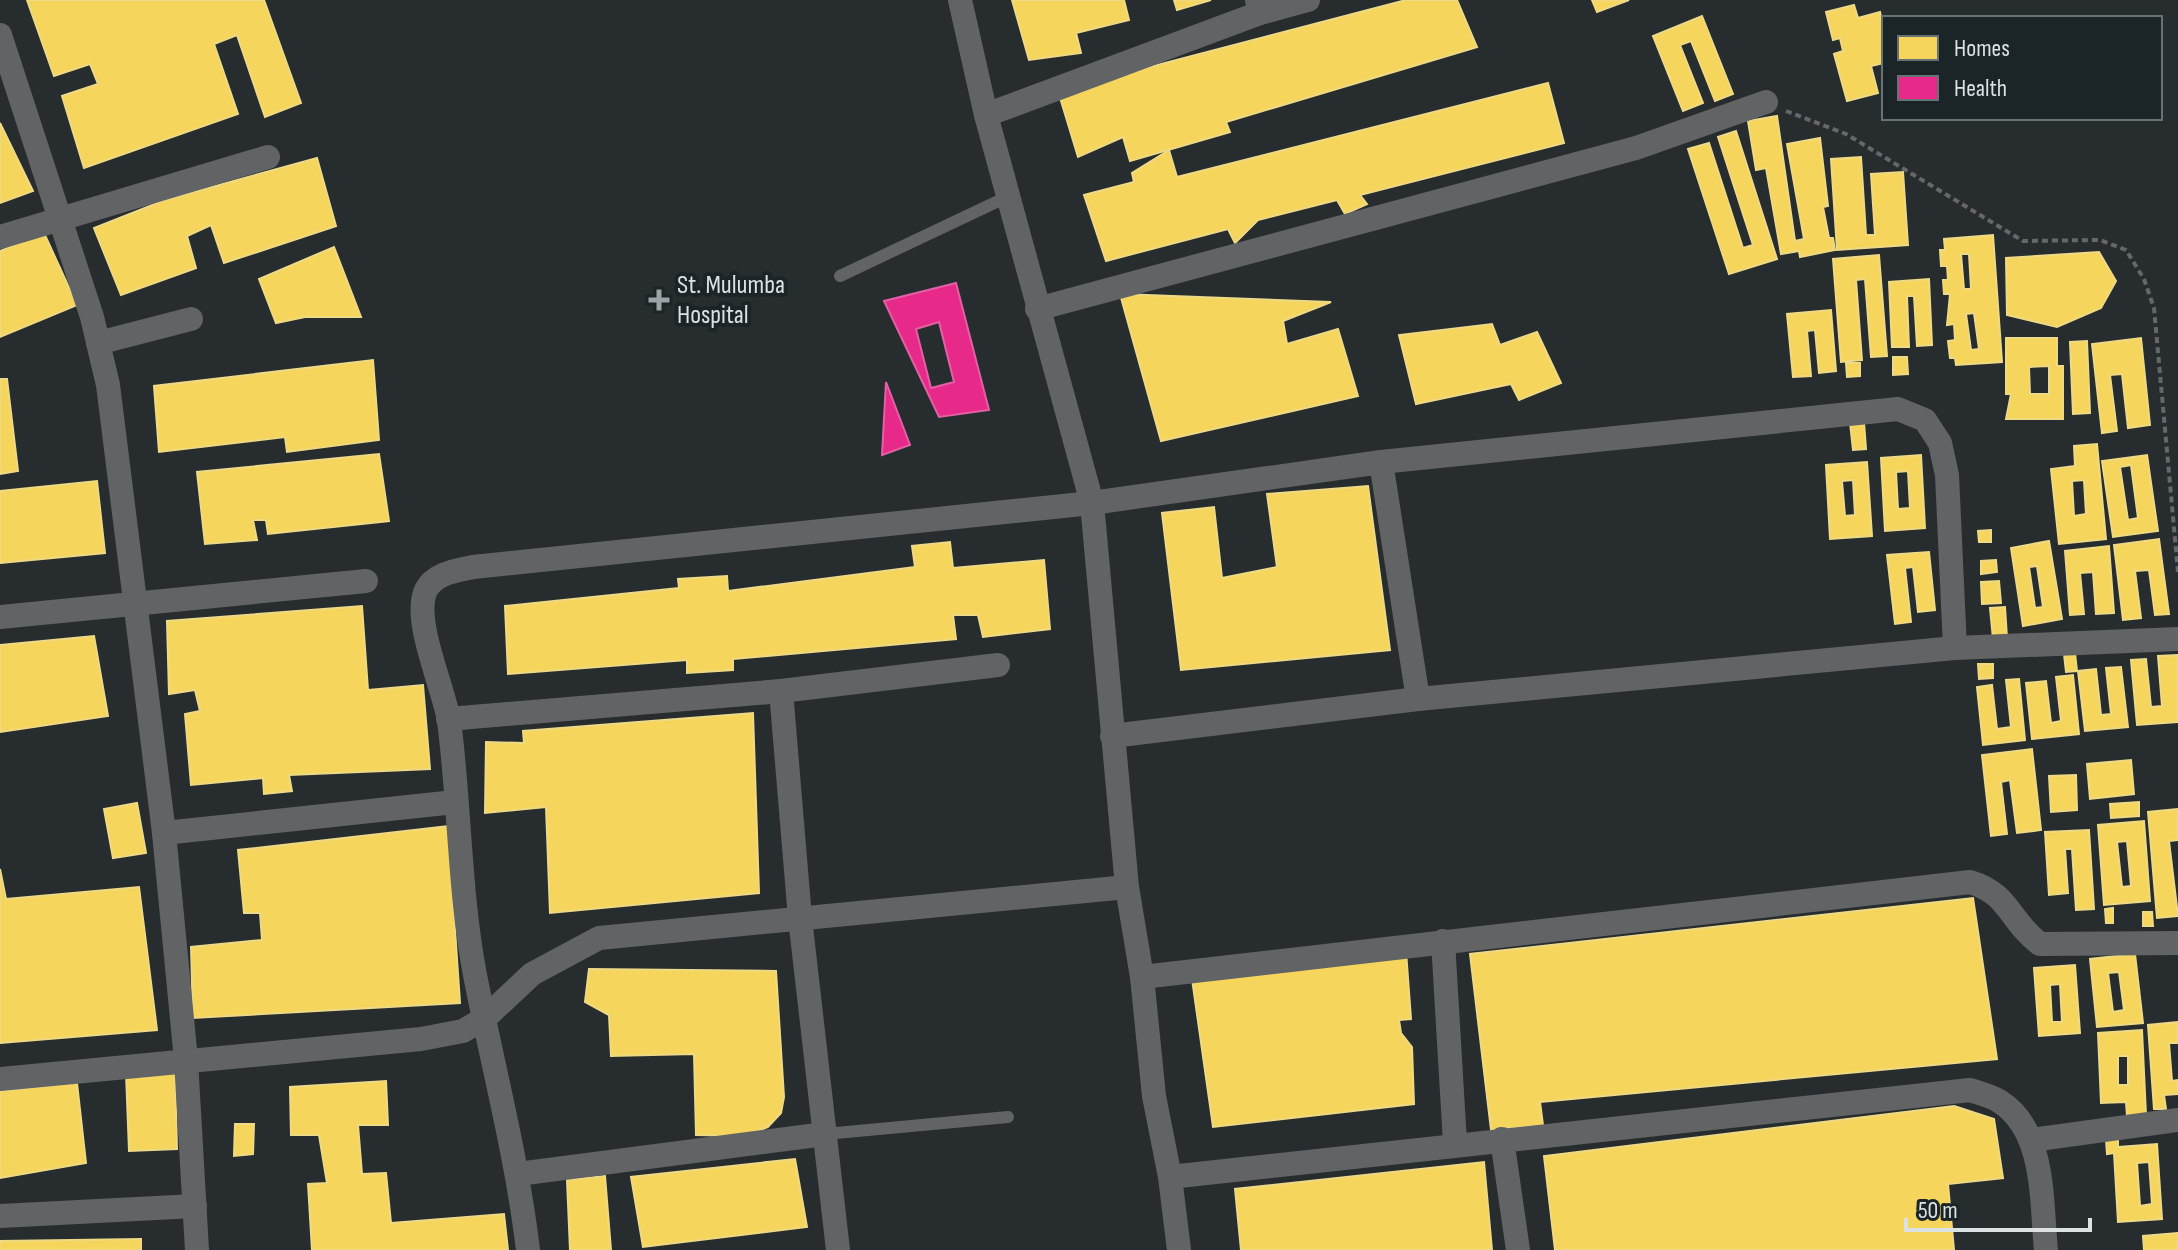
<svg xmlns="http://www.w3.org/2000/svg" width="2178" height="1250" font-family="'Sofia Sans Condensed',sans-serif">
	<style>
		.homes { fill: #f6d55c; stroke: #eed985; stroke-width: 2; fill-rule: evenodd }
		.health { fill: #e7298a; stroke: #e460a5; stroke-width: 2; fill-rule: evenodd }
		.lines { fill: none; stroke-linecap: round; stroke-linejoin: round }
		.path { stroke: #656869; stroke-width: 4; stroke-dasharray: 6 4; stroke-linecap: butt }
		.service { stroke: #626364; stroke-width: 12 }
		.minor { stroke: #626364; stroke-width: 24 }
		.poi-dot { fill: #9da3a4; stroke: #1b2527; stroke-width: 3 }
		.labels { text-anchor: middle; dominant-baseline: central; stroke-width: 8; stroke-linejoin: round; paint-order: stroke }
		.poi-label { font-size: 26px; fill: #dce2e4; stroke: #1b2527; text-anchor: start }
	</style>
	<rect width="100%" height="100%" fill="#272d2e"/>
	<g class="homes">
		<polygon points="27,0 264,0 301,103 265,117 237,35 214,44 238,114 84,168 62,96 98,84 90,64 54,76"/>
		<polygon points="1012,0 1124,0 1129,20 1076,33 1081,53 1029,60"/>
		<polygon points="1174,0 1211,0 1177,10"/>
		<polygon points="1406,0 1457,0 1477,47 1226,122 1230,132 1130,161 1123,137 1078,157 1058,91"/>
		<polygon points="1592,0 1629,0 1597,12"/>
		<polygon points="1854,5 1858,18 1880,12 1884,29 1884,63 1871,66 1878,93 1847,101 1834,54 1843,51 1840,38 1833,40 1826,12"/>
		<polygon points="1702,16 1733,94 1715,101 1691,41 1680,45 1703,103 1683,111 1653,36"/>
		<polygon points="1548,83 1564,143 1360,195 1367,204 1345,214 1337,200 1258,220 1235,243 1228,229 1106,261 1084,195 1134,182 1132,173 1169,150 1177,177"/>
		<polygon points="1777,116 1795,241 1804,239 1787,144 1820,138 1828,206 1823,207 1829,238 1833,238 1835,250 1800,257 1799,251 1781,254 1766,168 1756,170 1748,121"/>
		<polygon points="0,123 33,191 0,203"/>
		<polygon points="1736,131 1777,259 1729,274 1688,149 1709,143 1743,248 1753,245 1718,137"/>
		<polygon points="1861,157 1866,235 1875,235 1871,174 1903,172 1908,245 1837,250 1831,159"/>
		<polygon points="317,158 336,226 224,263 211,225 187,236 196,268 121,295 94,228 165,200"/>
		<polygon points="44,233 77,305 0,337 0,251"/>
		<path d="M1993 235 2002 362 1956 365 1955 358H1950L1948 341 1955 340 1954 324 1947 325 1950 294H1944L1943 280H1948L1947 266H1941L1940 250H1945L1944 239ZM1961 254H1969L1971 289H1964ZM1974 313 1979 349 1971 350 1966 314Z"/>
		<polygon points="334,247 361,317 305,317 276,323 259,279"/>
		<polygon points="2099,252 2116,281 2101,308 2057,327 2007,315 2006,258"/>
		<polygon points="1879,255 1887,356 1871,357 1865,279 1856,280 1862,360 1841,362 1833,259"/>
		<polygon points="1929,279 1932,345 1917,346 1914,296 1907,296 1909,347 1892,347 1889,282"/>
		<polygon points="1120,294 1331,302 1283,321 1287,344 1338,329 1358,396 1161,441"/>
		<polygon points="1831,310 1836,371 1819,373 1815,330 1807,331 1811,376 1793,377 1787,314"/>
		<polygon points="1492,324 1500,345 1537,332 1561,383 1519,400 1511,384 1416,404 1399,335"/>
		<path d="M2006 338H2057V366H2063V419H2006L2011 394H2006ZM2049 366V394H2030L2029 367Z"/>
		<polygon points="2141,338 2150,425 2128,428 2122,374 2110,375 2117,431 2102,433 2092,344"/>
		<polygon points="2087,341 2090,413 2073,414 2070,342"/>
		<polygon points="1893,357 1907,357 1908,374 1893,375"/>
		<polygon points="373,360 379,440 287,452 285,437 159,452 154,386"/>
		<polygon points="1846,363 1860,363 1860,376 1847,377"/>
		<polygon points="0,379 7,379 18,471 0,474"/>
		<polygon points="1864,422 1866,449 1853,450 1850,423"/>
		<path d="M2097 444 2106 539 2059 544 2051 469 2075 466 2074 446ZM2084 480 2086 514 2074 516 2072 481Z"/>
		<polygon points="379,454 389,521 268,534 266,520 253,520 257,540 205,544 197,472"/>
		<path d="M1921 455 1925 528 1885 531 1881 458ZM1908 471 1910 508 1898 509 1896 472Z"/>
		<path d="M2147 455 2158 531 2113 537 2102 461ZM2131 465 2138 518 2128 520 2120 467Z"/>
		<path d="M1867 462 1872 536 1830 539 1826 465ZM1853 480 1855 515 1845 516 1842 481Z"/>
		<polygon points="97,481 105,553 0,563 0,491"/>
		<polygon points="1368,486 1390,650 1181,670 1162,513 1214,507 1222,578 1277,567 1267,494"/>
		<polygon points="1991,530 1991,542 1979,542 1978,531"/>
		<polygon points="2159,539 2169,614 2155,615 2149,570 2135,571 2141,618 2123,620 2114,545"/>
		<path d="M2049 541 2062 619 2023 626 2011 548ZM2037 566 2043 607 2035 608 2029 567Z"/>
		<polygon points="950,542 953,568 1044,560 1050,629 983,637 978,615 953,615 956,639 733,659 733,670 687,673 687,660 508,674 505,606 679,588 678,579 727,576 728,591 915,567 912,546"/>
		<polygon points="2109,546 2114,613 2096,614 2093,572 2080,573 2084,614 2070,615 2065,551"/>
		<polygon points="1929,552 1935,610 1918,612 1913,567 1905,568 1911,622 1895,624 1887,555"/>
		<polygon points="1996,560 1997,572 1981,574 1981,561"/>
		<polygon points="1999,581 2001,603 1982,604 1981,582"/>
		<polygon points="362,606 368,690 423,685 430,769 289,775 292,791 264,794 263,778 191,785 185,714 200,711 195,690 169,694 167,621"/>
		<polygon points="2005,607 2007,638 1993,639 1990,608"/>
		<polygon points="94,636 108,716 0,732 0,645"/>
		<polygon points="2075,653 2077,671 2066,672 2064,654"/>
		<polygon points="2178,655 2178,722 2137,725 2131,660 2146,659 2151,707 2162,706 2158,656"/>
		<polygon points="1978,664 1993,664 1993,678 1979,679"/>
		<polygon points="2121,667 2128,727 2085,731 2078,671 2096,669 2101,715 2111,714 2106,668"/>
		<polygon points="2073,675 2079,734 2032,739 2026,683 2046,681 2051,723 2061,721 2056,677"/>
		<polygon points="2019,679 2025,740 1983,745 1977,687 1992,685 1997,729 2011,727 2006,680"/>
		<polygon points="753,713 759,893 550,913 546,807 485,813 486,742 524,743 523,731"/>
		<polygon points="2032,749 2041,830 2017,833 2010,780 2001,782 2007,834 1991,836 1982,755"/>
		<polygon points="2131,760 2134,794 2090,799 2087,764"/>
		<polygon points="2076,775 2077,810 2051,812 2049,776"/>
		<polygon points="2139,802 2139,816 2111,818 2110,804"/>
		<polygon points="137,803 146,853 113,858 104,809"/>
		<polygon points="2178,809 2178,840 2169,841 2178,916 2157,918 2148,812"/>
		<path d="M2144 821 2150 901 2104 905 2098 825ZM2127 841 2131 886 2122 887 2117 842Z"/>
		<polygon points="448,826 460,1003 193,1018 191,947 262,940 260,913 244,913 238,850"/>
		<polygon points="2089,830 2094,909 2076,910 2072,849 2065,849 2068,893 2049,895 2045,832"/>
		<polygon points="0,869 6,899 139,887 157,1030 0,1043"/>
		<polygon points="1973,898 1997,1059 1540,1102 1543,1125 1491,1130 1470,954"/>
		<polygon points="2113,908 2113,923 2106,923 2105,909"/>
		<polygon points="2143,912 2152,912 2153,926 2143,926"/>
		<polygon points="1406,951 1411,1019 1399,1020 1401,1033 1412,1047 1414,1104 1213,1127 1191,972"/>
		<path d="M2135 954 2143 1023 2097 1027 2090 959ZM2119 972 2124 1010 2113 1012 2108 973Z"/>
		<path d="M2075 965 2080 1033 2039 1036 2034 968ZM2060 984 2062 1022H2052L2050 985Z"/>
		<polygon points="589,969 776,971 784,1097 781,1113 768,1127 745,1136 696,1135 694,1054 611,1056 609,1015 585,1002"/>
		<polygon points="2178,1022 2178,1043 2169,1043 2172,1081 2178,1080 2178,1094 2164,1095 2166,1109 2154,1109 2148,1025"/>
		<path d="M2142 1030 2146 1115 2127 1116 2126 1102 2101 1103 2098 1033ZM2118 1056H2128V1085H2118Z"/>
		<polygon points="175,1071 177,1149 129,1151 126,1073"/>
		<polygon points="386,1081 388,1125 358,1125 362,1174 386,1173 391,1223 504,1214 508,1250 312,1250 308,1184 327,1183 319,1135 291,1135 290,1087"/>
		<polygon points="77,1083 86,1163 0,1178 0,1091"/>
		<polygon points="1954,1106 1994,1119 2003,1178 1948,1184 1954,1250 1555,1250 1544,1156"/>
		<polygon points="235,1124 254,1124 253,1154 234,1156"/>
		<path d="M2106 1139H2118V1147L2157 1144 2162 1219 2118 1222 2114 1153 2107 1154ZM2149 1162 2152 1204 2140 1206 2137 1163Z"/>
		<polygon points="795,1159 807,1227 643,1247 631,1177"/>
		<polygon points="1484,1162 1492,1250 1241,1250 1235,1189"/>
		<polygon points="605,1176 611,1250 570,1250 567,1180"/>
		<polygon points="2178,1233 2178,1250 2144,1250 2143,1236"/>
		<polygon points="141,1239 141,1250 0,1250 0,1241"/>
	</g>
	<g class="health">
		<path d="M956 283 989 410 939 417 884 301ZM939 322 954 382 931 388 916 329Z"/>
		<polygon points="886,382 910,445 882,455"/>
	</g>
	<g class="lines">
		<polyline class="path" points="1786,111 1846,134 2023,241 2100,240 2126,250 2144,279 2154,308 2178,572"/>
		<g class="service">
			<polyline points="840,276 1009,196"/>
			<polyline points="825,1134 1008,1117"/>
		</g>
		<g class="minor">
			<polyline points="960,0 986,115 1092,503 1127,887 1142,977 1154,1096 1170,1177 1179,1250"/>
			<polyline points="1260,13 1308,0"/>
			<polyline points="0,35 92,317 108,385 164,833 455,802"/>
			<polyline points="986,115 1260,13 1257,0"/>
			<polyline points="0,237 268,157"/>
			<polyline points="1037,309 1636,148 1766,102"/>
			<polyline points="98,343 191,319"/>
			<polyline points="1381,462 1418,699"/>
			<polyline points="0,617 366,581"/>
			<polyline points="781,691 800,918 838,1250"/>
			<polyline points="448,719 781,691 998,665"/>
			<polyline points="1112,736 1418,699 1955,648 2178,639"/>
			<polyline points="164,833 186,1060 197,1250"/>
			<polyline points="1443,941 1455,1143"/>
			<path d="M1142 977 1970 882C2010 894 2009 921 2040 944L2178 943"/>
			<polyline points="0,1079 421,1039 463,1031 485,1018 532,974 599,938 1127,887"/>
			<polyline points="1502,1139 1518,1250"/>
			<polyline points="2031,1140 2178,1120"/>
			<polyline points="518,1174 825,1134"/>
			<path d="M1170 1177 1970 1090C1979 1093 1991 1096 1999 1101 2046 1130 2041 1202 2046 1250"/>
			<polyline points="0,1216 195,1206"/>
			<path d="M528 1250C517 1157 493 1067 475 975 459 891 460 805 449 721 444 688 412 620 426 590 435 573 456 571 473 567L1092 503 1381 462 1898 409 1925 420 1940 443 1947 475 1955 648"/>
		</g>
	</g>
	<path class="poi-dot" d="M655 288h8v8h8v8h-8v8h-8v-8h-8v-8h8z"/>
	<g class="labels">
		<g class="poi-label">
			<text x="677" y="285">St. Mulumba<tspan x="677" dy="30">Hospital</tspan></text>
		</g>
	</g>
	<rect x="1882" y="16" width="280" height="104" fill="#1b2527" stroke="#687173" stroke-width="2"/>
	<rect x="1898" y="36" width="40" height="24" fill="#f6d55c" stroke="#687173" stroke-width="2"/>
	<text x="1954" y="56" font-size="24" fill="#dce2e4">Homes</text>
	<rect x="1898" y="76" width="40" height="24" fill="#e7298a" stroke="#687173" stroke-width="2"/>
	<text x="1954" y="96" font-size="24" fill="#dce2e4">Health</text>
	<path d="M1906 1218v12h184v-12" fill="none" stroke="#dce2e4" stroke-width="4"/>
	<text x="1918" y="1218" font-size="24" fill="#dce2e4" stroke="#1b2527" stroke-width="6" paint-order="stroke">50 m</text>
</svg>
